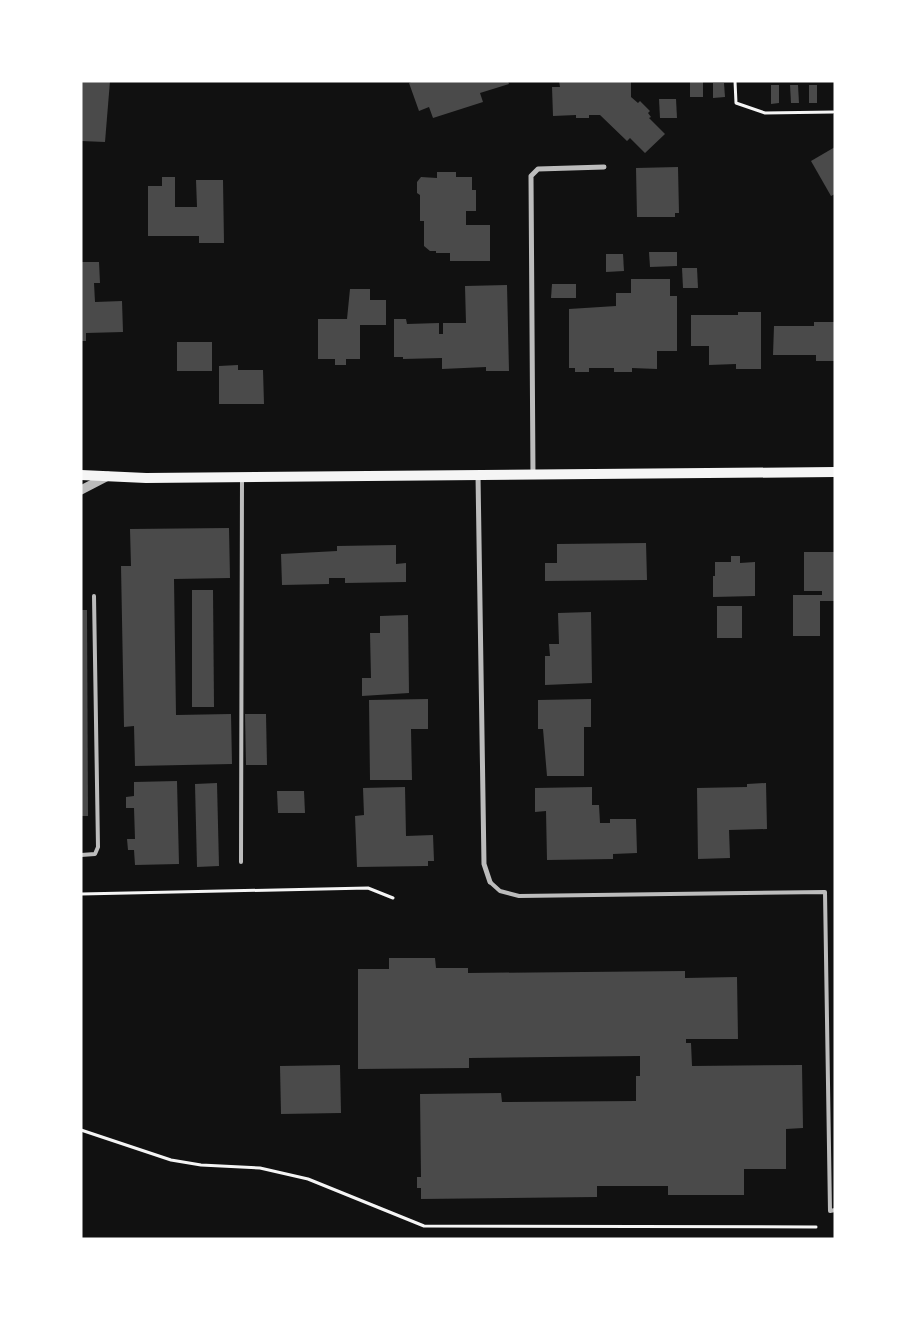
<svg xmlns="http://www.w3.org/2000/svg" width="916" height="1320" font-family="'Sofia Sans Condensed',sans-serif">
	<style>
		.building { fill: #4a4a4a }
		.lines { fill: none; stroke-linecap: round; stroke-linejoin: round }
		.path { stroke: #f5f5f5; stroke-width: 3 }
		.service { stroke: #bcbcbc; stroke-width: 4 }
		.minor { stroke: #bcbcbc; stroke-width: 5 }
		.tertiary { stroke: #bcbcbc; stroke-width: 9 }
		.secondary { stroke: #f5f5f5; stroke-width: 10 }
	</style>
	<rect width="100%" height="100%" fill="#111"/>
	<g class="building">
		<polygon points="81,81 110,81 105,142 81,141"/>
		<polygon points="413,81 508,81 509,84 480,93 483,102 433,118 429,107 419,111 409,83"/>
		<polygon points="559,81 631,81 631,97 638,103 640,101 650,111 648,113 651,117 649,118 665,134 645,153 630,138 627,141 600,115 589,115 589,118 576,118 576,115 553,116 552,87 560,87"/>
		<rect x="690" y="81" width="13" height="16"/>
		<polygon points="713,83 724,83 725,97 713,98"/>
		<polygon points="771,85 779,85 779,103 771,104"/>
		<polygon points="790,85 798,85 799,103 791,103"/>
		<rect x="809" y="85" width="8" height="18"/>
		<polygon points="659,99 676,99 677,118 660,118"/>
		<polygon points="835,147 835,194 831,196 811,161"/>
		<polygon points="678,167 679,213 675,213 675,217 637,217 636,168"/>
		<polygon points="437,172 456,172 456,177 472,177 472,190 476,190 476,211 466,211 466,225 490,225 490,261 450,261 450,253 436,253 436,251 430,251 424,246 424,221 420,221 420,195 417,193 417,182 421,177 437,178"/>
		<polygon points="162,177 175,177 175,207 197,207 196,180 223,180 224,243 199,243 199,236 148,236 148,186 162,186"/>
		<polygon points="649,252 677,252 677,266 650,267"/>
		<polygon points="606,254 623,254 624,271 606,272"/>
		<polygon points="81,262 99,262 100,283 94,283 95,302 122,301 123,332 86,333 86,341 81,341"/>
		<polygon points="682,268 697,268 698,288 683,288"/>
		<polygon points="631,279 670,279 670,296 677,296 677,351 657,351 657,369 632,368 632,372 614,372 614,368 589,368 589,372 575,372 575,368 569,368 569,309 616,306 616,293 631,293"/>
		<polygon points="552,284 576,284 576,298 551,298"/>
		<polygon points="507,285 509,371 486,371 486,367 442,369 442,358 403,359 403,357 394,357 394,319 406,319 407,324 439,323 439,334 443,334 443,323 466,323 465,286"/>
		<polygon points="350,289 370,289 370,300 386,300 386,325 360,325 360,359 346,359 346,365 335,365 335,359 318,359 318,319 347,319"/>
		<polygon points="738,312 761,312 761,369 736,369 736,364 709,365 709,346 691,346 691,315 738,315"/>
		<polygon points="814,322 835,322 835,361 816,361 816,355 773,355 774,326 814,326"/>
		<rect x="177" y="342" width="35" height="29"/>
		<polygon points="238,365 238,370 263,370 264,404 219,404 219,366"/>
		<polygon points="229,528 230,578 174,579 176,715 231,714 232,764 135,766 134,726 124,727 121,566 131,566 130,529"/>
		<polygon points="646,543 647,580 545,581 545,563 557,563 557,544"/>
		<polygon points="396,545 396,564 406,563 406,582 345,583 345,578 329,578 329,584 282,585 281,554 337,551 337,546"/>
		<polygon points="804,552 835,552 835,601 820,601 820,636 793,636 793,595 822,595 822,591 804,591"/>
		<polygon points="731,556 740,556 740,563 755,562 755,596 713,597 713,576 715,576 715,562 731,562"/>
		<polygon points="192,590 213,590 214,707 192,707"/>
		<rect x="717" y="606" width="25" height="32"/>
		<polygon points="81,610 87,610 88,816 81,816"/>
		<polygon points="591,612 592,683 545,685 545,656 550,656 549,644 559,644 558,613"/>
		<polygon points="408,615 409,693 362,696 362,678 371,678 370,633 380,633 380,616"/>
		<polygon points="428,699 428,729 411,729 412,780 370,780 369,700"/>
		<polygon points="591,699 591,727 584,727 584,776 547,776 543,729 538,729 538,700"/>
		<polygon points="245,714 266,714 267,765 246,765"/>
		<polygon points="177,781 179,864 135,865 134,850 128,850 127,839 135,839 134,808 126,808 126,797 134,796 134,782"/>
		<polygon points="217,783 219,866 197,867 195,784"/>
		<polygon points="766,783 767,829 729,830 730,858 698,859 697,788 747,787 747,784"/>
		<polygon points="405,787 406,836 433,835 434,861 428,861 428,866 357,867 355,816 364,815 363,788"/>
		<polygon points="592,787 592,805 599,805 600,823 610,823 610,819 636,819 637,853 613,854 613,859 547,860 546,811 535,812 535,788"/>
		<polygon points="277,791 304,791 305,813 278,813"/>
		<polygon points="389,958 435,958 436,968 468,968 468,973 685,971 685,978 737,977 738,1039 686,1039 686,1043 691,1043 692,1066 802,1065 803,1128 786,1129 786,1169 744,1169 744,1195 668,1195 668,1186 597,1186 597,1197 421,1199 421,1188 417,1188 417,1177 421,1177 420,1094 501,1093 502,1102 636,1101 636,1076 640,1076 640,1056 469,1058 469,1068 358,1069 358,969 389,969"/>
		<polygon points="340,1065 341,1113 281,1114 280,1066"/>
	</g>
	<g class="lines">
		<g class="path">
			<polyline points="735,81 736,103 765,113 833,112"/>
			<polyline points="81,894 368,888 393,898"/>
			<polyline points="81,1130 171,1160 201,1165 260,1168 308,1179 424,1226 816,1227"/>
		</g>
		<g class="service">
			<polyline points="81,855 95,854 98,847 94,596"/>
			<polyline points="241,862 242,479"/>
			<polyline points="490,882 500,891 519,896 825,892 830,1211 835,1210"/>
		</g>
		<g class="minor">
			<polyline points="478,475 484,864 490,882"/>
			<polyline points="533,475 531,176 538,169 604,167"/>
		</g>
		<polyline class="tertiary" points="81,490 108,476"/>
		<polyline class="secondary" points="81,475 146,478 835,472"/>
	</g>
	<rect width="916" height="1320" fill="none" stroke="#ffffff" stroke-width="165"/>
</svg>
